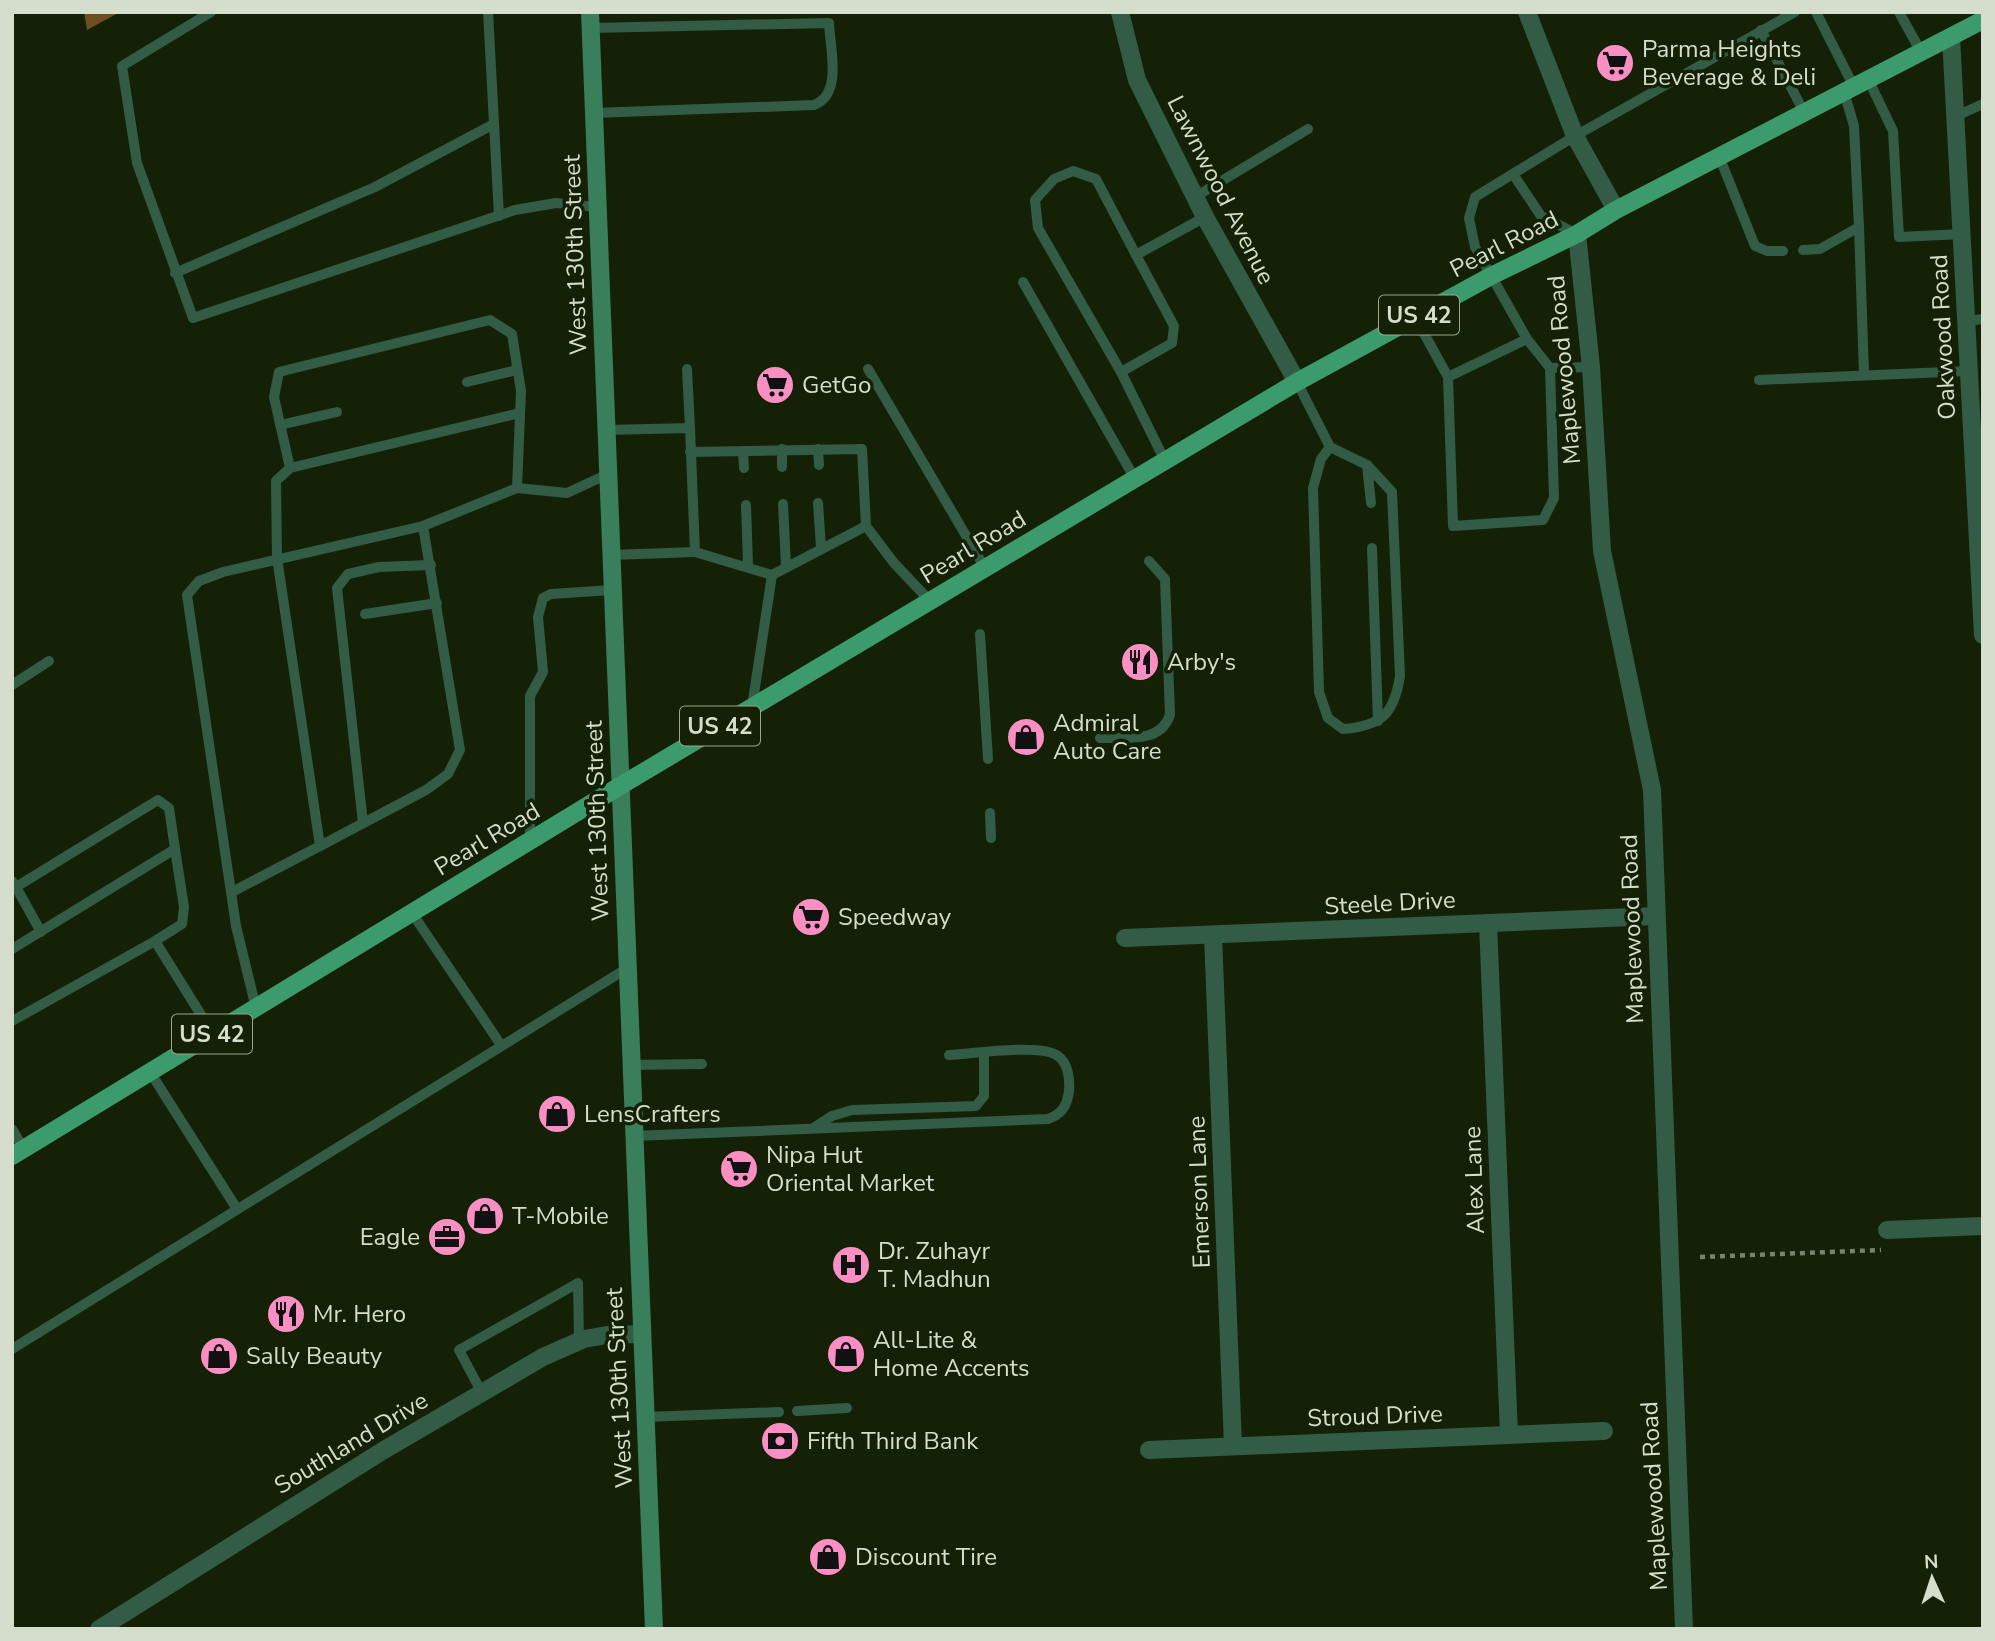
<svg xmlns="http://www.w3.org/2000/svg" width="1995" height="1641" font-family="'Nunito Sans',sans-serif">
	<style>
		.forest { fill: #6d4e1f }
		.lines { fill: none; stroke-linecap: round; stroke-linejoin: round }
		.path { stroke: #78836d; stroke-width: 4.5; stroke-dasharray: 5 5; stroke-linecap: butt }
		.service { stroke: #325c45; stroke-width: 10 }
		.minor { stroke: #325c45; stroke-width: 18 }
		.secondary { stroke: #397f5b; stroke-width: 18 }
		.primary { stroke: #3c9b6c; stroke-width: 18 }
		.labels { text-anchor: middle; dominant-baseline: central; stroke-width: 7; stroke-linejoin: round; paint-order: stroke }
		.shield { fill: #142106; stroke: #9ba591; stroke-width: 2 }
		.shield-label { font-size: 23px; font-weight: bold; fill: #d5decd }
		.poi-label { font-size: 24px; fill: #d5decd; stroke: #142106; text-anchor: start }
		.street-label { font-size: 24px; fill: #d5decd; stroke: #142106 }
	</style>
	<rect width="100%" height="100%" fill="#142106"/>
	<polygon class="forest" points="84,12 120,12 87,30"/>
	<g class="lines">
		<polyline class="path" points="1700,1257 1881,1250"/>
		<g class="service">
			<polyline points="211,12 122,66 137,163 193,318 515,210 556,203 597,207"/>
			<polyline points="488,12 499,216"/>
			<polyline points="1816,12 1854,87"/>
			<polyline points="1899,12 1921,52"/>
			<path d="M590 28 829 23C830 49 843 94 814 105L594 113"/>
			<polyline points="1761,30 1804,112"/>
			<polyline points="1868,79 1893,131 1899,237 1962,234"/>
			<polyline points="1956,116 1983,104"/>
			<polyline points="1719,156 1755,246 1767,251 1783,251"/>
			<polyline points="1513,174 1541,216 1577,234"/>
			<polyline points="1195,197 1308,129"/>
			<polyline points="1859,227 1864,374"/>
			<polyline points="1803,250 1820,249 1859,227 1854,126 1844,92"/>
			<polyline points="175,273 375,187 494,124"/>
			<polyline points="1023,282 1135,479"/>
			<polyline points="1415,317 1448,377 1453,526 1543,520 1554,498 1550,368 1527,339 1475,247 1469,218 1475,197 1575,136 1795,12"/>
			<polyline points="1966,321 1983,319"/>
			<polyline points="1550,368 1591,367"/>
			<polyline points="687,369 690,428"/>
			<polyline points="868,369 985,568"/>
			<polyline points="1121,372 1038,228 1035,200 1054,179 1073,171 1096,179 1136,255"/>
			<polyline points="1448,377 1527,339"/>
			<polyline points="1759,380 1969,371"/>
			<polyline points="467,382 517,370"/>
			<path d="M1297 382 1330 447 1367 465 1392 492 1400 676C1394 714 1382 726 1343 729L1328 718 1319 692 1313 488 1321 459 1330 447"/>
			<polyline points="280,425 337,412"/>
			<polyline points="606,430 690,428 695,552 611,555"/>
			<polyline points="782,449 782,467"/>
			<polyline points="818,449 819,465"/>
			<polyline points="743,451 744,468"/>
			<polyline points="690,452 862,449 866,526"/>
			<polyline points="1165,461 1121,372 1172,343 1174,326 1136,255 1205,217"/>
			<polyline points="1367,465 1371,503"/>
			<polyline points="290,468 274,397 279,372 490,320 512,334 521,391 517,488"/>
			<polyline points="818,503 821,548"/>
			<polyline points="783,504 786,566"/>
			<polyline points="746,505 748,565"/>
			<polyline points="1372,548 1378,721"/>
			<polyline points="695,552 772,575"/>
			<polyline points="365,614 437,603"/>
			<polyline points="980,634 988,759"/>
			<polyline points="12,685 49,661"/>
			<polyline points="752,707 772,575 866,526 894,563 930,601"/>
			<path d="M1100 738C1126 737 1160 744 1170 715L1165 579 1149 561"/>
			<polyline points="990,813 991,838"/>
			<polyline points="363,823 337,588 348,574 379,567 431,565"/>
			<polyline points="530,841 530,696 543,672 538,617 543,598 551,594 612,590"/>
			<polyline points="320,846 426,790 448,774 460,750 423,526"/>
			<polyline points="12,881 16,887 158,800 169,808 175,849 12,949"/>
			<polyline points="16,887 41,932"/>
			<polyline points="232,892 320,846 277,558 276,481 290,468 520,413"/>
			<polyline points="412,913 501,1045"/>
			<polyline points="155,941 182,924 184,907 175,849"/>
			<polyline points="256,1008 236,926 187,595 199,581 223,572 423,526 517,488 567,493 608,474"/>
			<polyline points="12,1021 155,941 213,1034"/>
			<polyline points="630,1065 702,1064"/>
			<polyline points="150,1072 237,1209"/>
			<polyline points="815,1127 832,1116 852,1110 976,1106 984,1096 984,1053"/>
			<polyline points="12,1129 24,1149"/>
			<path d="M633 1136 1048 1119C1062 1114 1067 1106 1069 1091 1070 1079 1068 1063 1058 1056 1042 1043 971 1054 949 1055"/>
			<polyline points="12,1349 626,969"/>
			<polyline points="482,1393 459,1350 578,1283 579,1342"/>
			<polyline points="797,1411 847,1408"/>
			<polyline points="645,1417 779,1412"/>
		</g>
		<g class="minor">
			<polyline points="1120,12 1137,80 1205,217 1297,382"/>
			<polyline points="1527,12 1575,136 1616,210"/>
			<polyline points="1951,37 1983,635"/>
			<polyline points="1577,234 1591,367 1602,551 1652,790 1684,1629"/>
			<polyline points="1488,923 1509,1435"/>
			<polyline points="1213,935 1233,1446"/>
			<polyline points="1125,938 1656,916"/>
			<polyline points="1887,1230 1983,1226"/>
			<polyline points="1149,1450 1604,1431"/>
			<polyline points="99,1629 384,1450 543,1357 584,1339 607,1335 641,1334"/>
		</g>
		<polyline class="secondary" points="590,12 654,1629"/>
		<polyline class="primary" points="12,1156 620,786 1297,382 1491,276 1577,234 1616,210 1983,20"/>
	</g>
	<defs>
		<symbol id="supermarket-disc" viewBox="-11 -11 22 22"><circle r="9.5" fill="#fb8fc4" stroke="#142106"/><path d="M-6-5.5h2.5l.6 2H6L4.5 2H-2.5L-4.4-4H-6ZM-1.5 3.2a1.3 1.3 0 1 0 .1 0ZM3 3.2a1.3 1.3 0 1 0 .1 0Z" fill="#111"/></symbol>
		<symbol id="restaurant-disc" viewBox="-11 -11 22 22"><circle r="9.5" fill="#fb8fc4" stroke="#142106"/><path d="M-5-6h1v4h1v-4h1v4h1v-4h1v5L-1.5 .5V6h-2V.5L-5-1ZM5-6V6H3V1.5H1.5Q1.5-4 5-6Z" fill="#111"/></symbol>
		<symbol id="shop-disc" viewBox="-11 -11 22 22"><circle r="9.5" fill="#fb8fc4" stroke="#142106"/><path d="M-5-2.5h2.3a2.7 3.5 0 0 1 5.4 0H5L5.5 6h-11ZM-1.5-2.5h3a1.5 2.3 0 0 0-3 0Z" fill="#111"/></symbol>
		<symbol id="office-disc" viewBox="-11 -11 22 22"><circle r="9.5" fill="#fb8fc4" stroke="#142106"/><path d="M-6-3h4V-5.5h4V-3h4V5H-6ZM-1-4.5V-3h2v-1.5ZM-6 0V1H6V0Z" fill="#111"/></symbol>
		<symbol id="hospital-disc" viewBox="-11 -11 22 22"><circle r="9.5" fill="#fb8fc4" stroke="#142106"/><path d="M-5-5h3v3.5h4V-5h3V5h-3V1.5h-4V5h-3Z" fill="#111"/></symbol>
		<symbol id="bank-disc" viewBox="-11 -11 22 22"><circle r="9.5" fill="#fb8fc4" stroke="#142106"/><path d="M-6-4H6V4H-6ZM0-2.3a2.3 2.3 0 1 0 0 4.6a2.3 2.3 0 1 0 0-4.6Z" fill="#111"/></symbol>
	</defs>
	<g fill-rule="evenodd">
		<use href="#supermarket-disc" x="1593" y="41" width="44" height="44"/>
		<use href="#supermarket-disc" x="753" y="363" width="44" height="44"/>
		<use href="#restaurant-disc" x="1118" y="640" width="44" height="44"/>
		<use href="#shop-disc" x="1004" y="715" width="44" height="44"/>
		<use href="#supermarket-disc" x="789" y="895" width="44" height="44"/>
		<use href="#shop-disc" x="535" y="1092" width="44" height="44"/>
		<use href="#supermarket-disc" x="717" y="1147" width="44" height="44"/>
		<use href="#shop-disc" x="463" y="1194" width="44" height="44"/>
		<use href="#office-disc" x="425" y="1215" width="44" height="44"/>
		<use href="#hospital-disc" x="829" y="1243" width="44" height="44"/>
		<use href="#restaurant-disc" x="264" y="1292" width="44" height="44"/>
		<use href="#shop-disc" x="824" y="1332" width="44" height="44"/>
		<use href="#shop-disc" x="197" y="1334" width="44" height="44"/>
		<use href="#bank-disc" x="758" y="1419" width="44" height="44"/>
		<use href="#shop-disc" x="806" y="1535" width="44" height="44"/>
	</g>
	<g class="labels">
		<g class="shield">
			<rect x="1379" y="295.5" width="80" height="39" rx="5"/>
			<rect x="680" y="706.5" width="80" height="39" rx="5"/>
			<rect x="172" y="1014.5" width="80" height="39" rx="5"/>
		</g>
		<g class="shield-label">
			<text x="1419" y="315">US 42</text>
			<text x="720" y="726">US 42</text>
			<text x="212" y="1034">US 42</text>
		</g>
		<g class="poi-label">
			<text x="1642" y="49">Parma Heights<tspan x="1642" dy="28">Beverage &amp; Deli</tspan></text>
			<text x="802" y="385">GetGo</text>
			<text x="1167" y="662">Arby's</text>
			<text x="1053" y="723">Admiral<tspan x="1053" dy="28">Auto Care</tspan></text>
			<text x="838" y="917">Speedway</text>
			<text x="584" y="1114">LensCrafters</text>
			<text x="766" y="1155">Nipa Hut<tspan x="766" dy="28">Oriental Market</tspan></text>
			<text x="512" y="1216">T-Mobile</text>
			<text x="420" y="1237" text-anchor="end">Eagle</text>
			<text x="878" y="1251">Dr. Zuhayr<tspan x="878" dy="28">T. Madhun</tspan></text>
			<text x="313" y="1314">Mr. Hero</text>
			<text x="873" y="1340">All-Lite &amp;<tspan x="873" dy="28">Home Accents</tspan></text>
			<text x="246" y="1356">Sally Beauty</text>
			<text x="807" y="1441">Fifth Third Bank</text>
			<text x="855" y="1557">Discount Tire</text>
		</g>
		<g class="street-label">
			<text transform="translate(1221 190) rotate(63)">Lawnwood Avenue</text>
			<text transform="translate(1504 244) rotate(-27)">Pearl Road</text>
			<text transform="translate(575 255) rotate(-92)">West 130th Street</text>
			<text transform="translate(1943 337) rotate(-93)">Oakwood Road</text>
			<text transform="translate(1564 370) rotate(-95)">Maplewood Road</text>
			<text transform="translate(973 547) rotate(-31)">Pearl Road</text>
			<text transform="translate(597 821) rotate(-92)">West 130th Street</text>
			<text transform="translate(487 839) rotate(-31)">Pearl Road</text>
			<text transform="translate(1390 903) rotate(-3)">Steele Drive</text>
			<text transform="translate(1632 929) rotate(-92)">Maplewood Road</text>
			<text transform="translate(1474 1180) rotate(-92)">Alex Lane</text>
			<text transform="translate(1199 1192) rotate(-92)">Emerson Lane</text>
			<text transform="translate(619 1388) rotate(-93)">West 130th Street</text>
			<text transform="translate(1375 1416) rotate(-2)">Stroud Drive</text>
			<text transform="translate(351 1443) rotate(-31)">Southland Drive</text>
			<text transform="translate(1654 1496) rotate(-93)">Maplewood Road</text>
		</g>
	</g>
	<rect width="1995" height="1641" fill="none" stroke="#d5decd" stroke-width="28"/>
	<g transform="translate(1932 1578) rotate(357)" stroke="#142106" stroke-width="5" paint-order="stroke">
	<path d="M0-5L12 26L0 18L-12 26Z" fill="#d5decd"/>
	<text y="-10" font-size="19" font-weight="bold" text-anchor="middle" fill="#d5decd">N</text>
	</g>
</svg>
